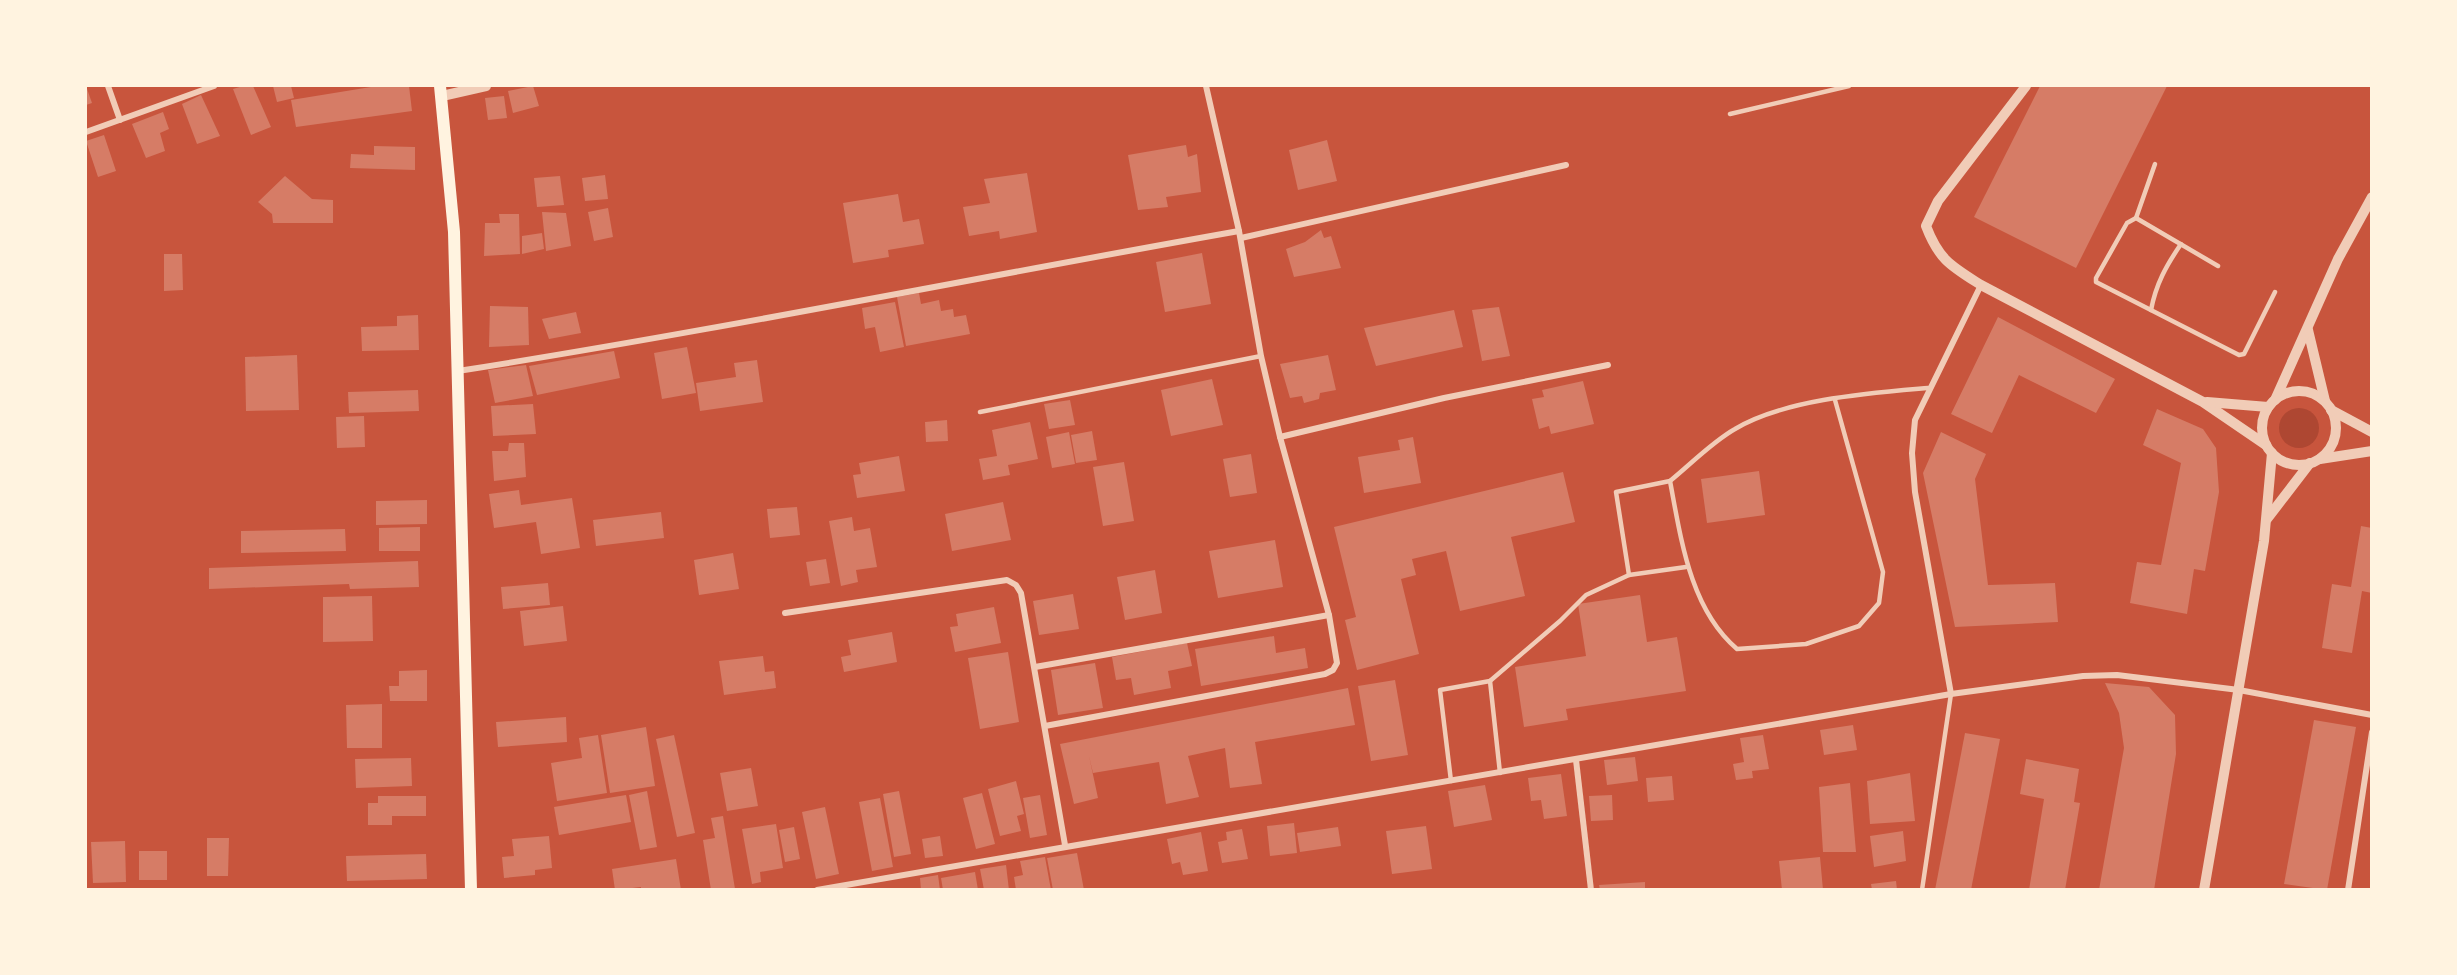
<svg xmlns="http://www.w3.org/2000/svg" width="2457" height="975" font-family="Manrope,sans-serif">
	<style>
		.green { fill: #ae4732 }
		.building { fill: #d67c66 }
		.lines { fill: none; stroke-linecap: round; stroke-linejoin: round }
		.service { stroke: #f1ccb7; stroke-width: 4.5 }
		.minor { stroke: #f1ccb7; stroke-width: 6 }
		.tertiary { stroke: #f1ccb7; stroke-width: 10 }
		.secondary { stroke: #fff3e0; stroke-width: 12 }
	</style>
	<rect width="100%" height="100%" fill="#c8553d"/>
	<circle class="green" cx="2299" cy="428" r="20"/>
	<g class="building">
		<polygon points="86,86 92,103 86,105"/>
		<polygon points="243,86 253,86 271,127 251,135 233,89"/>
		<polygon points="273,86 291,86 294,98 277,102"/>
		<polygon points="377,86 409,86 412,111 296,127 291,100"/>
		<polygon points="533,86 539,106 513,113 508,91"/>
		<polygon points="2040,86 2167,86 2076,268 1974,217"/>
		<polygon points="201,95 220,136 197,144 182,104"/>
		<polygon points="504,96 507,118 488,120 485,98"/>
		<polygon points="163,112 169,129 160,133 165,151 146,158 132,124"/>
		<polygon points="104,135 116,171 98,177 86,141"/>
		<polygon points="1327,140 1337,181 1298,190 1289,150"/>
		<polygon points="1186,145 1188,157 1197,154 1201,192 1166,197 1168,207 1138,210 1128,155"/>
		<polygon points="374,146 415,147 415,170 350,168 351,154 374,155"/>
		<polygon points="1027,173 1037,232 1000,239 999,231 969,236 963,207 990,203 984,179"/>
		<polygon points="605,175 608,199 585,201 582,178"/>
		<polygon points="285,176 312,199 333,200 333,223 273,223 272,214 258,202"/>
		<polygon points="560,176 564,205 537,207 534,178"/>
		<polygon points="898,194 903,222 919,219 924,244 888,250 889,257 853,263 843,203"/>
		<polygon points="608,208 613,237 594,241 588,212"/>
		<polygon points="542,212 566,213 571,246 546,251"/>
		<polygon points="499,214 519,214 520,254 484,256 485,223 500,223"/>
		<polygon points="1321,230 1324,238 1331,236 1341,268 1294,277 1286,249 1305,242"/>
		<polygon points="542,233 544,249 522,254 522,236"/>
		<polygon points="1202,253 1211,304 1165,312 1156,262"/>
		<polygon points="164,254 182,254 183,290 164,291"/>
		<polygon points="919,293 921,304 939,300 941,311 953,309 954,317 966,315 970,334 906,346 897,297"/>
		<polygon points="895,302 904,347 880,352 875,327 865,329 862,308"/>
		<polygon points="490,306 528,307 529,345 489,347"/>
		<polygon points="1499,307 1510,356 1482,361 1472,310"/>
		<polygon points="1454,310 1463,347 1376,366 1364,328"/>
		<polygon points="576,312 581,333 549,339 542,319"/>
		<polygon points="418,315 419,350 362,351 361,327 397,326 397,316"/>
		<polygon points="1998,317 2115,379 2096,413 2019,375 1992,433 1951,414"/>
		<polygon points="687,347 696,393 662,399 654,353"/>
		<polygon points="614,351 620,378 537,395 529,366"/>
		<polygon points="297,355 299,410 246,411 245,357"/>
		<polygon points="1328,355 1336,390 1320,393 1319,399 1304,403 1302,396 1290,398 1280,364"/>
		<polygon points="757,360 763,402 700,411 696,383 736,377 734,363"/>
		<polygon points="526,365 533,396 495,403 488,370"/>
		<polygon points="1212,379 1223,425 1171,436 1161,390"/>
		<polygon points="1583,381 1594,424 1551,434 1549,426 1539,429 1532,399 1544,397 1542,390"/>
		<polygon points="418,390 419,411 349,413 348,392"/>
		<polygon points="1070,400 1075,425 1049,429 1044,404"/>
		<polygon points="533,404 536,434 493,436 491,406"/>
		<polygon points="2157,409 2203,429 2216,448 2219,492 2205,571 2194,569 2187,614 2130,603 2137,562 2161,565 2181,463 2143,445"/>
		<polygon points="364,416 365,447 337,448 336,417"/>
		<polygon points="947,420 948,441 926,442 925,422"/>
		<polygon points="1030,422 1038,459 1008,465 1010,475 983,480 979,459 997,456 992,430"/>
		<polygon points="1092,431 1097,460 1076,463 1071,435"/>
		<polygon points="1069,432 1075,464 1052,468 1046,437"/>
		<polygon points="1941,432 1986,454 1975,479 1988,585 2055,583 2058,622 1955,627 1923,473"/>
		<polygon points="1413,437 1421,483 1364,493 1358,457 1400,450 1398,440"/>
		<polygon points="509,443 524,443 526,477 494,481 492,451 508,451"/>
		<polygon points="1251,454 1257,493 1230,497 1223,459"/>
		<polygon points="899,456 905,491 857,498 853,475 861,474 859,463"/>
		<polygon points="1124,462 1134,521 1103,526 1093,467"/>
		<polygon points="1759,471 1765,515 1707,523 1701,479"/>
		<polygon points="1563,472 1575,522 1511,537 1525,596 1460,611 1446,551 1412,559 1416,575 1401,579 1419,654 1357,670 1345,620 1356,617 1334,527"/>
		<polygon points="519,490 521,505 572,498 580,548 541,554 536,522 494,528 489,494"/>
		<polygon points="427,500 427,524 376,525 376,501"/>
		<polygon points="1003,502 1011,540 952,551 945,514"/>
		<polygon points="797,507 800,535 770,538 767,509"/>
		<polygon points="661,512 664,538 596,546 593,520"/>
		<polygon points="852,517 854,531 870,528 877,567 856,570 858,582 841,586 829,521"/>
		<polygon points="2361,526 2372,528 2372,593 2362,591 2352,653 2322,648 2332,584 2351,587"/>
		<polygon points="420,527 420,551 379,551 379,528"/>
		<polygon points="345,529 346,551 241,553 241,531"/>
		<polygon points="1275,540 1283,587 1218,598 1209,551"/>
		<polygon points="733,553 739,589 699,595 694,560"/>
		<polygon points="826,559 830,583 810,586 806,562"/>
		<polygon points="418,561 419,587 350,589 349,584 209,589 209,568"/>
		<polygon points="1155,570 1162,613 1125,620 1117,577"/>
		<polygon points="548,583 550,605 503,609 501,587"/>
		<polygon points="1073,594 1079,629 1039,635 1033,601"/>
		<polygon points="1640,595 1647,642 1677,637 1686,691 1566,709 1568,720 1524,727 1515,667 1586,656 1578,604"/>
		<polygon points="372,596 373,641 323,642 323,597"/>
		<polygon points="563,606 567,641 524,646 520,611"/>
		<polygon points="994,607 1001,643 955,652 950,627 958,626 956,614"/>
		<polygon points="892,632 897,662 844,672 841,657 851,655 848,640"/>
		<polygon points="1274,636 1276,653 1305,648 1308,668 1201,686 1195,649"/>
		<polygon points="1187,643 1192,666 1168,671 1171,688 1134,695 1131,678 1116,680 1112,657"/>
		<polygon points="1008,652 1019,722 980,729 968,658"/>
		<polygon points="763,656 765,672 774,671 776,688 724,695 719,661"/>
		<polygon points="1095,663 1103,708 1058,715 1051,670"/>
		<polygon points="427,670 427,701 390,701 389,686 399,686 399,671"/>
		<polygon points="1395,680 1408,755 1371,761 1358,686"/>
		<polygon points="2105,683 2149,687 2175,715 2176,754 2154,890 2099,890 2124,748 2119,713"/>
		<polygon points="1348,688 1355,725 1255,742 1262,784 1230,788 1225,748 1188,756 1199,797 1166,804 1159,762 1093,773 1089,756 1098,798 1074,804 1060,744"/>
		<polygon points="382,704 382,748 347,748 346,705"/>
		<polygon points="566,717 567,742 498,747 496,722"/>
		<polygon points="2314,720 2356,727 2327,890 2284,884"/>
		<polygon points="1853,725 1857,750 1824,755 1820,730"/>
		<polygon points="646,727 655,786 610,793 601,735"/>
		<polygon points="1965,733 2000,739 1971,890 1935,890"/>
		<polygon points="598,735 607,793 557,801 551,763 582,758 579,738"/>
		<polygon points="674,735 695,833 677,837 656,739"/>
		<polygon points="1763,735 1769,769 1752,771 1753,778 1736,780 1733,764 1744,762 1740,738"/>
		<polygon points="1635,757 1638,781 1607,785 1604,760"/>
		<polygon points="411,758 412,786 356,788 355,759"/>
		<polygon points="2026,759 2079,769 2074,802 2080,803 2065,890 2029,890 2044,799 2020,794"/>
		<polygon points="751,768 758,806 727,811 720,773"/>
		<polygon points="1910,773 1915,821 1870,824 1867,781"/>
		<polygon points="1561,774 1567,816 1544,819 1541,800 1531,801 1528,778"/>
		<polygon points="1672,776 1674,800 1648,802 1646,778"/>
		<polygon points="1016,781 1024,814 1017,816 1021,831 1000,836 988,789"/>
		<polygon points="1850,783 1856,852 1823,852 1819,787"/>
		<polygon points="1485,785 1492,820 1454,827 1448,791"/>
		<polygon points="647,791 657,847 640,850 629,795"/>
		<polygon points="899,791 911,854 894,857 883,794"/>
		<polygon points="982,793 995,844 976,849 963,798"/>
		<polygon points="626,795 631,822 559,835 554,807"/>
		<polygon points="1040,795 1047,835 1030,838 1023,798"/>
		<polygon points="1612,795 1613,820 1591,821 1589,796"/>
		<polygon points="378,796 426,796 426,816 392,816 392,825 368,825 368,803 378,803"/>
		<polygon points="880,798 893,867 872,871 859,802"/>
		<polygon points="825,807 839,874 816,879 802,812"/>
		<polygon points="723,816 735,889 711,890 703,840 715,838 711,818"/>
		<polygon points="1294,823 1297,853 1270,856 1267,826"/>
		<polygon points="776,824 783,868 760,872 761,882 752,884 742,829"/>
		<polygon points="1426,826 1432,869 1392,874 1386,831"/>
		<polygon points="794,827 800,859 785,862 779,830"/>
		<polygon points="1338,827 1341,846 1300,852 1297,833"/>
		<polygon points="1242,829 1248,859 1222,863 1218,842 1227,840 1226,832"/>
		<polygon points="1903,831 1906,861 1874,867 1870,836"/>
		<polygon points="1201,832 1208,871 1183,875 1180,862 1172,864 1167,839"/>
		<polygon points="549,836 552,868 535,870 535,875 504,878 502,857 514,856 512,839"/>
		<polygon points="940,836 943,856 925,858 922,839"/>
		<polygon points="207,838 229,838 228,876 207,876"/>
		<polygon points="125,841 126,882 93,883 91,842"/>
		<rect x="139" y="851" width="28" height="29"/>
		<polygon points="1077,853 1084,890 1053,890 1047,858"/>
		<polygon points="426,854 427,879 347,881 346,856"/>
		<polygon points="1045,857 1051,890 1016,890 1014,877 1023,875 1020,861"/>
		<polygon points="1820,857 1823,890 1782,890 1779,861"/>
		<polygon points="676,859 681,890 641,890 641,887 615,890 612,869"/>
		<polygon points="1006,865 1009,890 984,890 980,869"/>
		<polygon points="975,872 978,890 943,890 941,878"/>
		<polygon points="938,875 940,890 921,890 920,878"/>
		<polygon points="1896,881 1897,890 1872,890 1871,884"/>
		<polygon points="1645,882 1645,890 1600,890 1599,885"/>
	</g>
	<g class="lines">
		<g class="service">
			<polyline points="1730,114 1849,86"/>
			<polyline points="2136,218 2155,164"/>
			<polyline points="2218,266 2136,218 2127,223 2096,278 2096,282 2239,355 2244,354 2275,292"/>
			<path d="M2151 310C2156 284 2166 266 2181 244"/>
			<polyline points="980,412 1261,356"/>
			<path d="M1670 481C1691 464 1712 442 1735 429 1785 399 1871 393 1928 388"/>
			<path d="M1629 575 1616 492 1670 481C1681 539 1690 609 1737 649L1806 644 1859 626 1879 603 1883 572 1835 400"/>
			<polyline points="1490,681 1560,621 1586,595 1629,575 1686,567"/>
			<polyline points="1451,781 1440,690 1490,681 1500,773"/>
			<polyline points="1922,890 1951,694"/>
		</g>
		<g class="minor">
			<polyline points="108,86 120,120"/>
			<polyline points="86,132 214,86"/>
			<polyline points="1241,238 1566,165"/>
			<path d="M458 371C719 330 979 277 1239 231"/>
			<polyline points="1280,437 1444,398 1608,365"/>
			<polyline points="785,613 1007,580 1016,585 1021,593 1065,845"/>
			<polyline points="1035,667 1329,615"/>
			<polyline points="1951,694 1915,492 1912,453 1915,420 1981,285"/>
			<polyline points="1045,726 1325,674 1333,670 1337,663 1329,615 1280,437 1261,356 1239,231 1206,86"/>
			<polyline points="1576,760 1591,890"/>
			<polyline points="817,890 1951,694 2083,676 2117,675 2239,690 2372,715"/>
			<polyline points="2348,890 2372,732"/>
		</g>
		<g class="tertiary">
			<path d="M2026 86 1938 201 1926 226C1939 260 1951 266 1981 285L2203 402 2266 445"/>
			<polyline points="442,96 486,86"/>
			<polyline points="2308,330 2325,401"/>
			<circle cx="2299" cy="428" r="37"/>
			<polyline points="2275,400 2338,259 2372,197"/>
			<polyline points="2207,402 2268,407"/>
			<polyline points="2331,410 2372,432"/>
			<polyline points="2320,459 2372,451"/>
			<polyline points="2267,519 2310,463"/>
			<polyline points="2204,890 2264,541 2272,453"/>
		</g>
		<polyline class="secondary" points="440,86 454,232 471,890"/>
	</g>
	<rect width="2457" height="975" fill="none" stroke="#fff3e0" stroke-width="174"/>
</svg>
